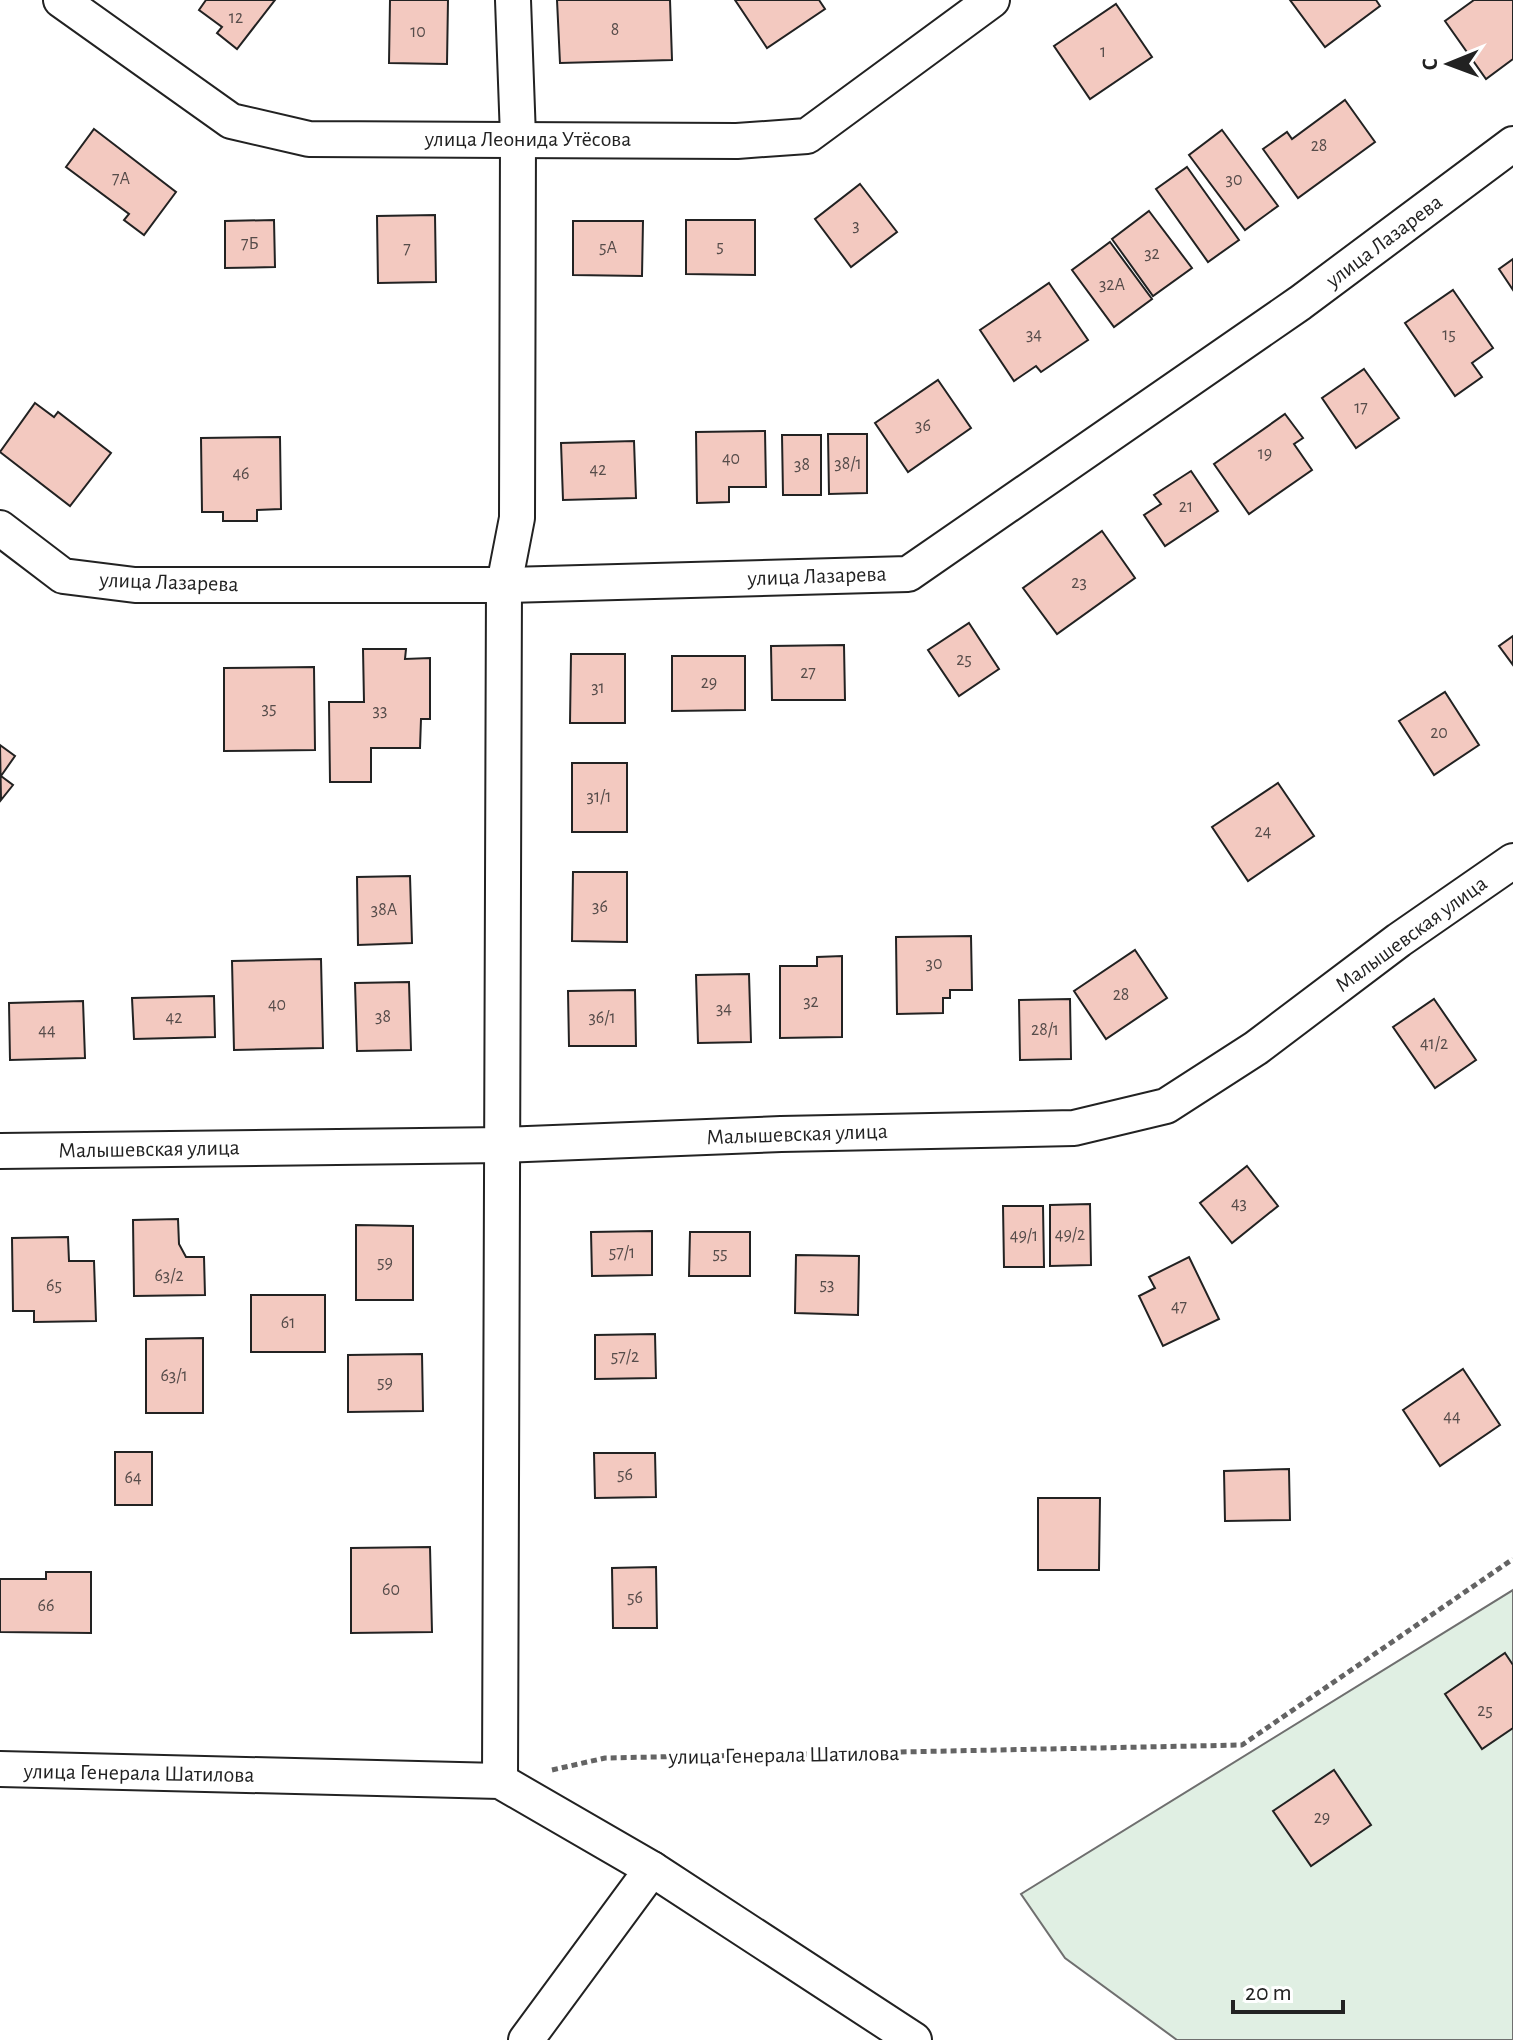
<svg xmlns="http://www.w3.org/2000/svg" width="1513" height="2040" font-family="'Alegreya Sans',sans-serif">
	<style>
		.green { fill: #e0efe3; stroke: #6f6f6f; stroke-width: 2 }
		.building { fill: #f3c9c0; stroke: #222; stroke-width: 2 }
		.lines { fill: none; stroke-linecap: round; stroke-linejoin: round }
		.street-casing { stroke: #222; stroke-width: 38 }
		.path { stroke: #646464; stroke-width: 5; stroke-dasharray: 6 4; stroke-linecap: butt }
		.street { stroke: #fff; stroke-width: 34 }
		.labels { text-anchor: middle; dominant-baseline: central; stroke-width: 6; stroke-linejoin: round; paint-order: stroke }
		.number-label { font-size: 18px; fill: #564c4a }
		.street-label { font-size: 22px; fill: #222; stroke: #fff }
	</style>
	<rect width="100%" height="100%" fill="#fff"/>
	<polygon class="green" points="1513,1590 1513,2040 1177,2040 1065,1958 1021,1894"/>
	<g class="building">
		<polygon points="206,0 275,0 237,49 217,33 222,27 199,10"/>
		<polygon points="390,0 448,0 447,64 389,63"/>
		<polygon points="557,0 670,0 672,60 560,63"/>
		<polygon points="735,0 819,0 825,9 767,48"/>
		<polygon points="1290,0 1376,0 1380,6 1325,47"/>
		<polygon points="1474,0 1513,0 1513,59 1486,79 1445,21"/>
		<polygon points="1116,4 1152,57 1090,99 1054,46"/>
		<polygon points="1345,100 1375,142 1298,198 1263,149 1287,132 1292,139"/>
		<polygon points="94,129 176,192 144,235 124,220 129,214 66,167"/>
		<polygon points="1222,130 1278,206 1245,230 1189,155"/>
		<polygon points="1187,167 1239,240 1208,262 1156,189"/>
		<polygon points="860,184 897,232 851,267 815,219"/>
		<polygon points="1149,211 1192,268 1153,296 1112,239"/>
		<polygon points="435,215 436,282 378,283 377,216"/>
		<polygon points="274,220 275,267 225,268 225,221"/>
		<polygon points="686,220 755,220 755,275 686,274"/>
		<polygon points="573,221 643,221 642,276 573,275"/>
		<polygon points="1110,242 1152,299 1114,327 1072,270"/>
		<polygon points="1513,259 1513,290 1499,269"/>
		<polygon points="1049,283 1088,340 1041,372 1036,366 1014,381 980,330"/>
		<polygon points="1453,290 1493,348 1472,363 1482,377 1455,396 1405,323"/>
		<polygon points="1364,369 1399,418 1356,448 1322,398"/>
		<polygon points="938,380 971,428 908,472 875,423"/>
		<polygon points="35,403 54,417 58,412 111,453 70,506 0,452"/>
		<polygon points="1285,414 1303,438 1294,444 1312,470 1249,514 1214,464"/>
		<polygon points="765,431 766,487 729,487 729,502 697,503 696,432"/>
		<polygon points="828,434 867,434 867,493 829,494"/>
		<polygon points="782,435 821,435 821,495 783,495"/>
		<polygon points="280,437 281,509 257,510 257,521 223,521 223,512 202,512 201,438"/>
		<polygon points="634,441 636,498 563,500 561,443"/>
		<polygon points="1191,471 1218,511 1165,546 1144,515 1161,504 1154,495"/>
		<polygon points="1102,531 1135,578 1057,634 1023,588"/>
		<polygon points="969,623 999,669 959,696 928,650"/>
		<polygon points="1513,636 1513,665 1499,646"/>
		<polygon points="844,645 845,700 772,700 771,646"/>
		<polygon points="363,649 406,649 405,659 430,658 430,719 421,719 420,748 371,748 371,782 330,782 329,702 364,702"/>
		<polygon points="571,654 625,654 625,723 570,723"/>
		<polygon points="672,656 745,656 745,710 672,711"/>
		<polygon points="314,667 315,750 224,751 224,668"/>
		<polygon points="1445,692 1479,745 1434,775 1399,721"/>
		<polygon points="0,745 15,756 1,776 13,785 1,800"/>
		<rect x="572" y="763" width="55" height="69"/>
		<polygon points="1278,783 1314,836 1248,881 1212,827"/>
		<polygon points="573,872 627,872 627,942 572,941"/>
		<polygon points="410,876 412,943 358,945 357,877"/>
		<polygon points="971,936 972,990 950,990 950,998 943,998 943,1013 897,1014 896,937"/>
		<polygon points="1135,950 1167,998 1106,1039 1074,991"/>
		<polygon points="842,956 842,1037 780,1038 780,966 817,966 817,957"/>
		<polygon points="321,959 323,1048 234,1050 232,961"/>
		<polygon points="749,974 751,1042 698,1043 696,975"/>
		<polygon points="409,982 411,1050 357,1051 355,983"/>
		<polygon points="635,990 636,1046 569,1046 568,991"/>
		<polygon points="214,996 215,1037 134,1039 132,998"/>
		<polygon points="1070,999 1071,1059 1020,1060 1019,1000"/>
		<polygon points="1434,999 1476,1060 1435,1088 1393,1027"/>
		<polygon points="83,1001 85,1058 10,1060 9,1003"/>
		<polygon points="1247,1166 1278,1206 1232,1243 1200,1203"/>
		<polygon points="1090,1204 1091,1265 1050,1266 1050,1205"/>
		<polygon points="1003,1206 1043,1206 1044,1267 1004,1267"/>
		<polygon points="178,1219 179,1244 186,1257 204,1257 205,1295 134,1296 133,1220"/>
		<polygon points="356,1225 413,1226 413,1300 356,1300"/>
		<polygon points="652,1231 652,1275 592,1276 591,1232"/>
		<polygon points="690,1232 750,1232 750,1276 689,1276"/>
		<polygon points="68,1237 69,1261 94,1261 96,1321 34,1322 34,1311 13,1311 12,1238"/>
		<polygon points="796,1255 859,1256 858,1315 795,1313"/>
		<polygon points="1189,1257 1219,1319 1163,1346 1139,1296 1155,1288 1149,1277"/>
		<rect x="251" y="1295" width="74" height="57"/>
		<polygon points="655,1334 656,1378 595,1379 595,1335"/>
		<polygon points="203,1338 203,1413 146,1413 146,1339"/>
		<polygon points="422,1354 423,1411 348,1412 348,1355"/>
		<polygon points="1463,1369 1500,1425 1440,1466 1403,1410"/>
		<rect x="115" y="1452" width="37" height="53"/>
		<polygon points="594,1453 655,1453 656,1497 595,1498"/>
		<polygon points="1289,1469 1290,1520 1225,1521 1224,1471"/>
		<polygon points="1038,1498 1100,1498 1099,1570 1038,1570"/>
		<polygon points="430,1547 432,1632 351,1633 351,1548"/>
		<polygon points="656,1567 657,1628 613,1628 612,1568"/>
		<polygon points="46,1572 91,1572 91,1633 0,1632 0,1579 46,1579"/>
		<polygon points="1505,1653 1513,1665 1513,1728 1482,1749 1445,1694"/>
		<polygon points="1334,1770 1371,1825 1311,1866 1273,1811"/>
	</g>
	<g class="lines">
		<defs>
			<g id="street">
				<polyline points="61,0 231,121 309,139 737,141 807,136 992,0"/>
				<polyline points="0,528 63,576 135,585 504,585 908,574 1300,303 1513,144"/>
				<polyline points="0,1151 504,1145 781,1134 1074,1128 1166,1106 1256,1048 1399,940 1513,861"/>
				<polyline points="0,1769 500,1781 652,1869 526,2040"/>
				<polyline points="500,1781 504,585 517,518 518,137 513,0"/>
				<polyline points="652,1869 914,2040"/>
			</g>
		</defs>
		<use href="#street" class="street-casing"/>
		<polyline class="path" points="552,1770 605,1758 1242,1745 1513,1559"/>
		<use href="#street" class="street"/>
	</g>
	<g class="labels">
		<g class="number-label">
			<text x="236" y="18">12</text>
			<text x="615" y="30">8</text>
			<text x="418" y="32">10</text>
			<text x="1103" y="52">1</text>
			<text x="1319" y="146">28</text>
			<text x="121" y="179">7А</text>
			<text x="1234" y="180">30</text>
			<text x="856" y="226">3</text>
			<text x="250" y="244">7Б</text>
			<text x="720" y="247">5</text>
			<text x="608" y="248">5А</text>
			<text x="407" y="249">7</text>
			<text x="1152" y="254">32</text>
			<text x="1112" y="285">32А</text>
			<text x="1034" y="335">34</text>
			<text x="1449" y="335">15</text>
			<text x="1361" y="408">17</text>
			<text x="923" y="426">36</text>
			<text x="1265" y="454">19</text>
			<text x="731" y="459">40</text>
			<text x="848" y="464">38/1</text>
			<text x="802" y="465">38</text>
			<text x="598" y="470">42</text>
			<text x="241" y="474">46</text>
			<text x="1186" y="507">21</text>
			<text x="1079" y="583">23</text>
			<text x="964" y="660">25</text>
			<text x="808" y="673">27</text>
			<text x="709" y="683">29</text>
			<text x="598" y="688">31</text>
			<text x="269" y="709">35</text>
			<text x="380" y="711">33</text>
			<text x="1439" y="733">20</text>
			<text x="599" y="797">31/1</text>
			<text x="1263" y="832">24</text>
			<text x="600" y="907">36</text>
			<text x="384" y="910">38А</text>
			<text x="934" y="964">30</text>
			<text x="1121" y="995">28</text>
			<text x="811" y="1002">32</text>
			<text x="277" y="1005">40</text>
			<text x="724" y="1009">34</text>
			<text x="383" y="1017">38</text>
			<text x="174" y="1018">42</text>
			<text x="602" y="1018">36/1</text>
			<text x="1045" y="1030">28/1</text>
			<text x="47" y="1031">44</text>
			<text x="1434" y="1044">41/2</text>
			<text x="1239" y="1204">43</text>
			<text x="1070" y="1235">49/2</text>
			<text x="1024" y="1236">49/1</text>
			<text x="622" y="1253">57/1</text>
			<text x="720" y="1254">55</text>
			<text x="385" y="1263">59</text>
			<text x="169" y="1276">63/2</text>
			<text x="827" y="1285">53</text>
			<text x="54" y="1286">65</text>
			<text x="1179" y="1307">47</text>
			<text x="288" y="1323">61</text>
			<text x="625" y="1357">57/2</text>
			<text x="174" y="1376">63/1</text>
			<text x="385" y="1383">59</text>
			<text x="1452" y="1417">44</text>
			<text x="625" y="1475">56</text>
			<text x="133" y="1478">64</text>
			<text x="391" y="1590">60</text>
			<text x="635" y="1598">56</text>
			<text x="46" y="1606">66</text>
			<text x="1485" y="1711">25</text>
			<text x="1322" y="1818">29</text>
		</g>
		<g class="street-label">
			<text x="528" y="139">улица Леонида Утёсова</text>
			<text transform="translate(1384 241) rotate(-37)">улица Лазарева</text>
			<text transform="translate(817 576) rotate(-2)">улица Лазарева</text>
			<text transform="translate(169 582) rotate(2)">улица Лазарева</text>
			<text transform="translate(1411 934) rotate(-36)">Малышевская улица</text>
			<text transform="translate(797 1134) rotate(-2)">Малышевская улица</text>
			<text transform="translate(149 1149) rotate(-1)">Малышевская улица</text>
			<text transform="translate(784 1755) rotate(-1)">улица Генерала Шатилова</text>
			<text transform="translate(139 1773) rotate(1)">улица Генерала Шатилова</text>
		</g>
	</g>
	<g transform="translate(1449 64) rotate(269)" stroke="#ffffff" stroke-width="6" paint-order="stroke">
	<path d="M0-6L14 30L0 20L-14 30Z" fill="#222222"/>
	<text y="-12" font-size="22" font-weight="bold" text-anchor="middle" fill="#222222">С</text>
	</g>
	<path d="M1233 2000v12h110v-12" fill="none" stroke="#222222" stroke-width="4"/>
	<text x="1245" y="2000" font-size="24" fill="#222222" stroke="#ffffff" stroke-width="6" paint-order="stroke">20 m</text>
</svg>
